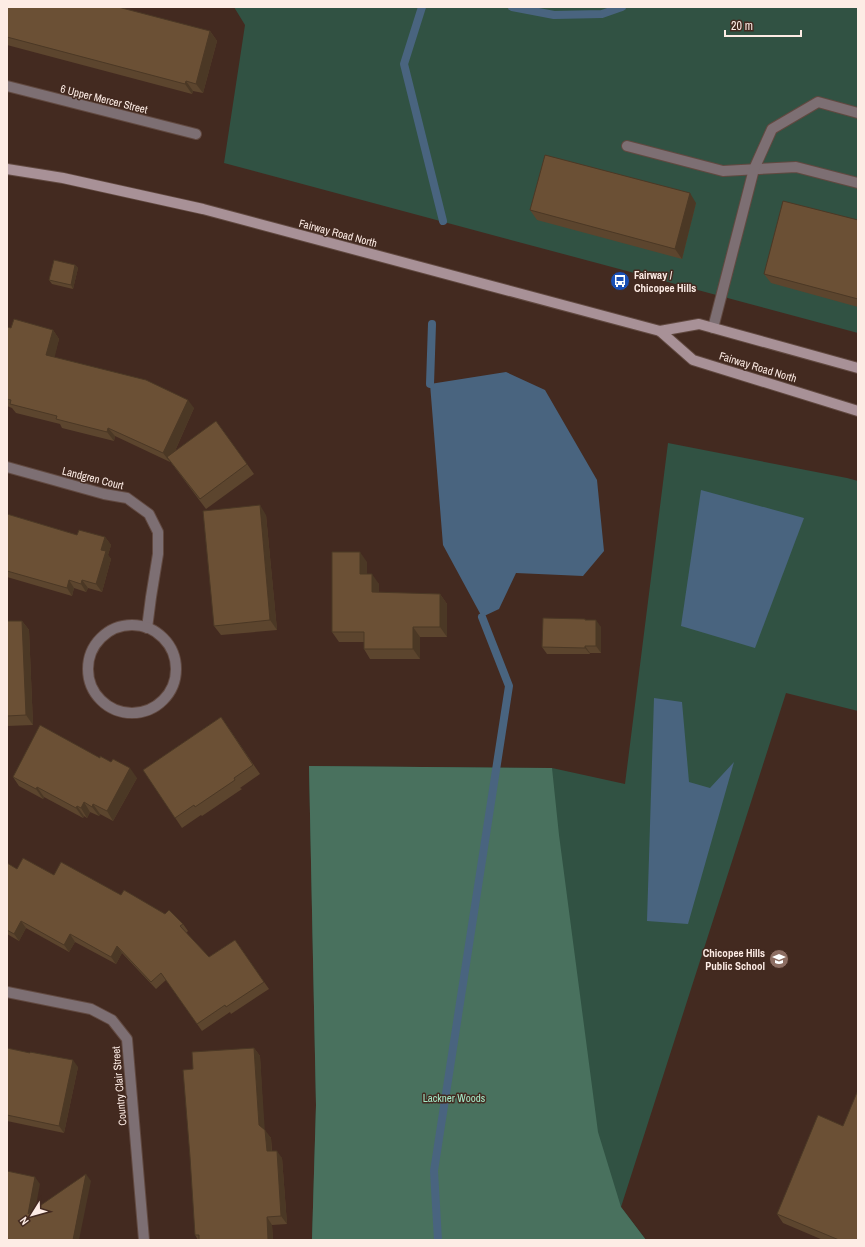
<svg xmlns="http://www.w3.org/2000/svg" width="865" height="1247" font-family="'Archivo Narrow',sans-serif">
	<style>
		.green { fill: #315243 }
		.forest { fill: #49715e }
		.water { fill: #49647f }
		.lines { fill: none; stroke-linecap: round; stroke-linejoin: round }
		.stream { stroke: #49647f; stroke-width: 8 }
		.lane-casing { stroke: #614940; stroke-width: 12 }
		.street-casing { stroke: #614940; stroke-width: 12 }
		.secondary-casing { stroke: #614940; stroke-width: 12 }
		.lane { stroke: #7d6f73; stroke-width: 10 }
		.street { stroke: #7d6f73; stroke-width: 10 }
		.secondary { stroke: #a89197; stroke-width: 10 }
		.wall { fill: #5c452e }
		.shaded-wall { fill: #4b3825 }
		.building { fill: #6b5035; stroke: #4b3825 }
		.labels { text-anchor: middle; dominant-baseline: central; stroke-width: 3; stroke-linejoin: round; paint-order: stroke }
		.street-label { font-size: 11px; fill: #fdece5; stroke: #432a20 }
		.poi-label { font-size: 11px; font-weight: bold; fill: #fdece5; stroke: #432a20; text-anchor: start }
		.park-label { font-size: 11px; fill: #a4eac8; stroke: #432a20 }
	</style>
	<rect width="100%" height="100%" fill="#432a20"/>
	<g class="green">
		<polygon points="234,7 858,7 858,333 224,163 245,25"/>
		<polygon points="668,443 847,478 858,481 858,711 786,693 621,1207 646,1240 312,1240 316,1105 309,766 552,768 625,784"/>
	</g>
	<polygon class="forest" points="309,766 552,768 559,835 598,1132 621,1207 646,1240 312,1240 316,1105"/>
	<g class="water">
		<polygon points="506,372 545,390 597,480 604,551 583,576 516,573 499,609 482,617 443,545 430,384"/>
		<polygon points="701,490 804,518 755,648 681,626"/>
		<polygon points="654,698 682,702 689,782 710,788 734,762 688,924 647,921"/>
	</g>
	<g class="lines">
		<g class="stream">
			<polyline points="422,7 404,64 443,221"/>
			<polyline points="512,7 554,15 602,14 622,7"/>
			<polyline points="430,384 432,324"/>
			<polyline points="438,1240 434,1171 509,686 482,617"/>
		</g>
		<defs>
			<g id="lane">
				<polyline points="7,86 196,134"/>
				<polyline points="627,146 723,171 796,167 858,183"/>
				<polyline points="713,328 754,169 772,129 818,102 858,113"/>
			</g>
			<g id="street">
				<polyline points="7,467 104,494 127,498 149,514 158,532 158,554 151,597 147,628"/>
				<circle cx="132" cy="669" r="44"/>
				<polyline points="7,992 91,1009 112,1020 127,1039 144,1240"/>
			</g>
			<g id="secondary">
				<polyline points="7,169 63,178 203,209 660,331 699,324 858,368"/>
				<polyline points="660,331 693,360 858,411"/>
			</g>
		</defs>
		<use href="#lane" class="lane-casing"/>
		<use href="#street" class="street-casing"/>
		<use href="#secondary" class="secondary-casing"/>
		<use href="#lane" class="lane"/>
		<use href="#street" class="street"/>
		<use href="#secondary" class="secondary"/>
	</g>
	<g class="wall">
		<polygon points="7,7 210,31 217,41 203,93 193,91 192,94 7,45"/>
		<polygon points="696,203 682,259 537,220 530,210"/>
		<polygon points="858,220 858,307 771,283 764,274"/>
		<polygon points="75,265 78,268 73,289 52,284 49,280"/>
		<polygon points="7,327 11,328 53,330 59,339 54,357 194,408 175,451 247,464 254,474 206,509 170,461 170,462 115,436 114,441 62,428 60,424 16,413 12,408 7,406"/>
		<polygon points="7,514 77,535 105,537 111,545 108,555 111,559 102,592 88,588 86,592 74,588 72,596 7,577"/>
		<polygon points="266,515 277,630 221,635 214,626"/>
		<polygon points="367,562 367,574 379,584 379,593 440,594 447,604 447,637 420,637 420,659 370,659 364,649 364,642 339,642 332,632"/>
		<polygon points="585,619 586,620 601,627 601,653 590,653 590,654 547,654 542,647"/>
		<polygon points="7,621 22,621 29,630 33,725 7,726"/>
		<polygon points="221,717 260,774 240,788 242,789 202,816 201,815 182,828 143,770"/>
		<polygon points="13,777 137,778 113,821 100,814 99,816 90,812 87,818 84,816 83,818 44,797 43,799 19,786"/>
		<polygon points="7,863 17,869 54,875 121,895 183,924 188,931 186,933 209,957 235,940 269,989 231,1014 230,1012 202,1031 166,980 156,989 122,953 116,964 75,942 69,952 26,928 19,941 7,934"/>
		<polygon points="7,1048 78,1067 64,1133 7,1121"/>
		<polygon points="254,1048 260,1056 264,1130 271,1138 272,1151 282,1158 287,1224 272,1225 273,1240 198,1240 195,1235 193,1069"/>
		<polygon points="843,1126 858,1240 823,1240 783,1223 777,1214"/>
	</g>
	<g class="shaded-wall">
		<polygon points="210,31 217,41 203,93 196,84"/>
		<polygon points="186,81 193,91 192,94 185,84"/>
		<polygon points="690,193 696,203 682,259 675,249"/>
		<polygon points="75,265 78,268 73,289 71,285"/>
		<polygon points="53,330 59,339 53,364 46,355"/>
		<polygon points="188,400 194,408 170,462 163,453"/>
		<polygon points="108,428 115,436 114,441 107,432"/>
		<polygon points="260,505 266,515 277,630 270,620"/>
		<polygon points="105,537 111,545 108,555 111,559 102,592 96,584 101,550"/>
		<polygon points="360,552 367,562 367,583 360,574"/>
		<polygon points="372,574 379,584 379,602 372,592"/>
		<polygon points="69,580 74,588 72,596 67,588"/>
		<polygon points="82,580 88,588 86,592 81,584"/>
		<polygon points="440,594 447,604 447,637 440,627"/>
		<polygon points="596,620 601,627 601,653 596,646"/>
		<polygon points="22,621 29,630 33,725 26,715"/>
		<polygon points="413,627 420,637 420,659 413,649"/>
		<polygon points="585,646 590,653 590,654 585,648"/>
		<polygon points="130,768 137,778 113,821 107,811"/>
		<polygon points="37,787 44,797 43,799 36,789"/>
		<polygon points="84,802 90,812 87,818 81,808"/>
		<polygon points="93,804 100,814 99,816 92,807"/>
		<polygon points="77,806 84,816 83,818 76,808"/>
		<polygon points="21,921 26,928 19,941 14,934"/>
		<polygon points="70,934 75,942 69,952 64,945"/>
		<polygon points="117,946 122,953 116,964 111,957"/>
		<polygon points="254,1048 260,1056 265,1133 259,1125"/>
		<polygon points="73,1060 78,1067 64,1133 59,1126"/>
		<polygon points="265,1130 271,1138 272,1159 267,1151"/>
		<polygon points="277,1151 282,1158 287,1224 281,1216"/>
		<polygon points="86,1174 91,1181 79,1240 73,1240"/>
		<polygon points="35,1177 40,1184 33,1221 28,1214"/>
		<polygon points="267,1217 272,1225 273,1240 268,1240"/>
	</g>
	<g class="building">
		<polygon points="7,7 118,7 210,31 196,84 186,81 185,84 7,37"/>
		<polygon points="545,155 690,193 675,249 530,210"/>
		<polygon points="783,201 858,220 858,299 764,274"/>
		<polygon points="54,260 75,265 71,285 49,280"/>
		<polygon points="14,319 53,330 46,355 146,380 188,400 163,453 108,428 107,432 56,419 57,416 10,404 11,400 7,399 7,327 11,328"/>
		<polygon points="216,421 247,464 200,499 167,457"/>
		<polygon points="260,505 270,620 214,626 203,511"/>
		<polygon points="7,514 77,535 79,530 105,537 101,550 106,551 96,584 82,580 81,584 69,580 67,588 7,571"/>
		<polygon points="332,552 360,552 360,574 372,574 372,592 440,594 440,627 413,627 413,649 364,649 364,632 332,632"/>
		<polygon points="543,618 585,619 585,620 596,620 596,646 585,646 585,648 542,647"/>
		<polygon points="7,621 22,621 26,715 7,716"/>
		<polygon points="221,717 253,765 234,778 235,780 195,807 194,805 175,818 143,770"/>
		<polygon points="40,725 100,758 100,756 111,762 113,759 130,768 107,811 93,804 92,807 84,802 81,808 77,806 76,808 37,787 36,789 13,777"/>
		<polygon points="23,858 54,875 61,862 121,895 124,890 165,914 169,910 183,924 180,926 209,957 235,940 264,982 226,1007 225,1005 197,1024 161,973 151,982 117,946 111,957 70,934 64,945 21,921 14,934 7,930 7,863 17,869"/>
		<polygon points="7,1048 30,1053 30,1052 73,1060 59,1126 7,1115"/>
		<polygon points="254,1048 259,1125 265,1130 267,1151 277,1151 281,1216 267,1217 268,1240 199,1240 199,1235 195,1235 190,1157 183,1070 193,1069 192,1052"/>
		<polygon points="858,1090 858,1240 839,1240 777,1214 818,1115 843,1126"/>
		<polygon points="7,1171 35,1177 28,1214 86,1174 73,1240 7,1240"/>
	</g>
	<defs>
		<symbol id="bus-disc" viewBox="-11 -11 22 22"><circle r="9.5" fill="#1a4fb4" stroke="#432a20"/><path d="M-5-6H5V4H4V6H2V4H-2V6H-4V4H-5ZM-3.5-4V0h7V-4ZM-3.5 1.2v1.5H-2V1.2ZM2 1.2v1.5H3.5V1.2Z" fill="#fff"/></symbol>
		<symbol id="school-disc" viewBox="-11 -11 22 22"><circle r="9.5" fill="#8d6e63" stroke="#432a20"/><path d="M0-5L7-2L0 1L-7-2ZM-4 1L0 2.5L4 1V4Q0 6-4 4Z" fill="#fff"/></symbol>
	</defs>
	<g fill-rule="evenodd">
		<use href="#bus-disc" x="609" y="270" width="22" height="22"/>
		<use href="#school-disc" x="768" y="948" width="22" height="22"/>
	</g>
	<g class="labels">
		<g class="street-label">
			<text transform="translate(104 99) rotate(14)">6 Upper Mercer Street</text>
			<text transform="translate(338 233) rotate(15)">Fairway Road North</text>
			<text transform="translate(758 367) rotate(17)">Fairway Road North</text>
			<text transform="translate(93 478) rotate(14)">Landgren Court</text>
			<text transform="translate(119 1086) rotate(-95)">Country Clair Street</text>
		</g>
		<g class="poi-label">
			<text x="634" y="275">Fairway /<tspan x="634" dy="13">Chicopee Hills</tspan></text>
			<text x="765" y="953" text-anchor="end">Chicopee Hills<tspan x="765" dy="13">Public School</tspan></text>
		</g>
		<g class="park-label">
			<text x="454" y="1098">Lackner Woods</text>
		</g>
	</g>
	<rect width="865" height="1247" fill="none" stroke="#fdece5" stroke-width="16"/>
	<g transform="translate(32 1215) rotate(233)" stroke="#432a20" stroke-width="3" paint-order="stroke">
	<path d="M0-3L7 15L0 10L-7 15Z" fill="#fdece5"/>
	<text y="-6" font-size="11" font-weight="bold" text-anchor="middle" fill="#fdece5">N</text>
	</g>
	<path d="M725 30v6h76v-6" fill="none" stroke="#fdece5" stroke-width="2"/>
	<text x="731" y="30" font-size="12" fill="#fdece5" stroke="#432a20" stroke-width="3" paint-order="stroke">20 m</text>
</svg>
